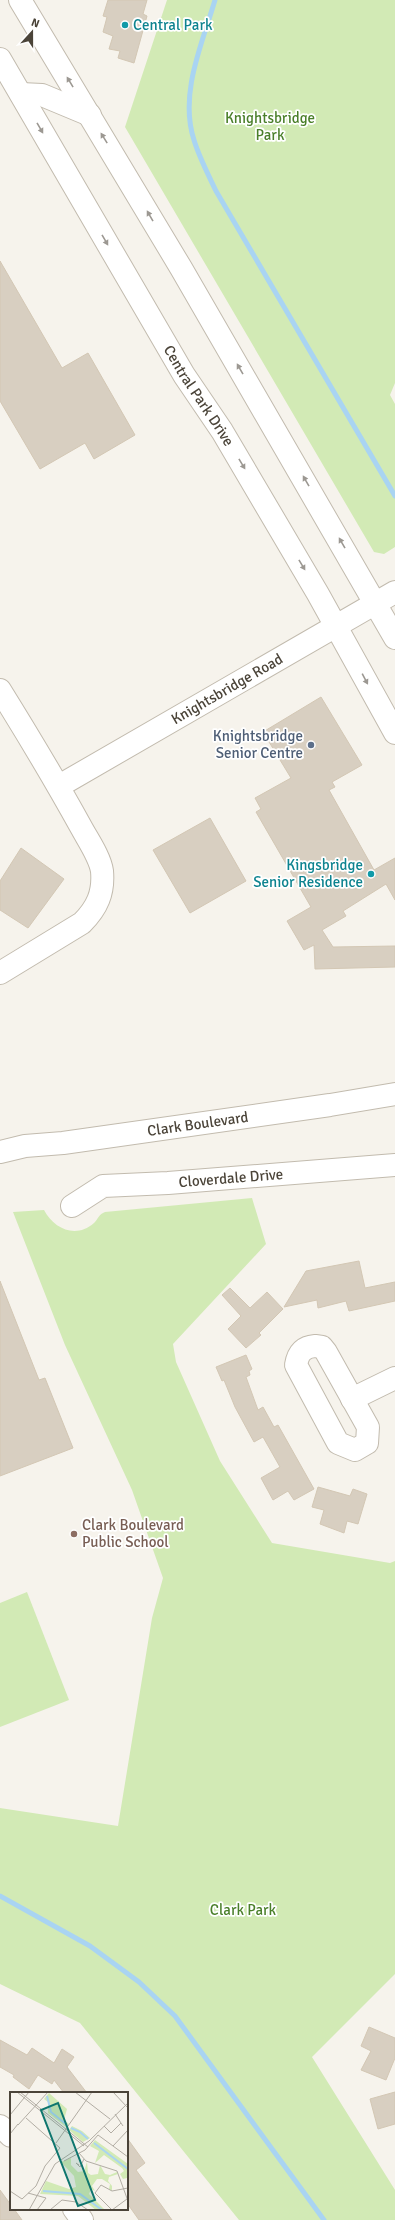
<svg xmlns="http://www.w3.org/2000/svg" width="395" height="2220" font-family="Signika,sans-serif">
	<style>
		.green { fill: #d2eab5 }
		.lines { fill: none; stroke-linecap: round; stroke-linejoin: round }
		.stream { stroke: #a9d4f2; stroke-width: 5 }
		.building { fill: #d8cfc1; stroke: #d3c7b4 }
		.minor-casing { stroke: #c2bbae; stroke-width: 24 }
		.minor { stroke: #fff; stroke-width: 22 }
		.oneway { fill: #9c9892 }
		.culture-dot { fill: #0f9aa8; stroke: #fff; stroke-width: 1.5 }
		.service-dot { fill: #5c6f8a; stroke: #fff; stroke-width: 1.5 }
		.education-dot { fill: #8d6e63; stroke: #fff; stroke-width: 1.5 }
		.labels { text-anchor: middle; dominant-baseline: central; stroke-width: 3.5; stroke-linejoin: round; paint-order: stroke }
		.culture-label { font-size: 15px; fill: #0d838f; stroke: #fff; text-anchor: start }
		.park-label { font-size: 15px; fill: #4a7f2a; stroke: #fff }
		.street-label { font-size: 15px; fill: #4b4439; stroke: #fff }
		.service-label { font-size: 15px; fill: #4e5e75; stroke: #fff; text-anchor: end }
		.education-label { font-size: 15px; fill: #785e54; stroke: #fff; text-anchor: start }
		.inset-river { fill: none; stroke: #a9d4f2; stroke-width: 2 }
		.inset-road { fill: none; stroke: #b2ada4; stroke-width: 1 }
		.view { fill: #0f766e; fill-opacity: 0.15; stroke: #0f766e; stroke-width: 2 }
		.inset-edge { fill: none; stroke: #4b4439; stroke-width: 2 }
	</style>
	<rect width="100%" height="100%" fill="#f6f3ec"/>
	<g class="green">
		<polygon points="167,0 395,0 395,383 390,395 395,404 395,547 384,554 374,552 125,127"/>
		<path d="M252 1198 266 1244 173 1344 176 1362 220 1461 272 1543 390 1563 395 1561V1974L312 2057 395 2190V2220H239L80 2023 0 1984V1808L118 1826 152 1618 163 1578 132 1490 65 1345 13 1212 44 1210C54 1229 76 1239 94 1223 98 1219 99 1214 105 1212Z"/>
		<polygon points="27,1592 69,1700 0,1727 0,1603"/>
	</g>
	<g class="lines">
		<g class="stream">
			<path d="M215 0C202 44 179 94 194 140 199 157 208 174 216 191L395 496"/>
			<polyline points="0,1896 90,1946 139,1982 175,2016 324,2220"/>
		</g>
	</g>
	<g class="building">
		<polygon points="108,0 147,0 143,14 147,16 134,63 118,58 120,51 109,49 113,36 103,32 107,17 103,16"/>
		<polygon points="0,261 62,368 88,353 135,435 94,459 85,443 40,469 0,401"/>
		<polygon points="321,697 362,765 332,782 335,787 329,790 374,870 395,858 395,900 386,884 343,911 346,916 322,930 333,947 395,946 395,967 315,969 314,945 304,950 287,921 311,907 256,812 261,809 255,798 291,778 263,732"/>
		<polygon points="210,818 246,881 190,913 153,850"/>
		<polygon points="21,848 64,879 28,928 0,910 0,881"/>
		<polygon points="359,1261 365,1288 395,1282 395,1301 349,1311 346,1301 318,1308 317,1300 284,1307 306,1271"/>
		<polygon points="0,1281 39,1380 45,1378 73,1448 0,1476"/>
		<polygon points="230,1288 250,1308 267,1292 283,1309 259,1333 261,1335 246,1348 228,1329 241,1316 222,1295"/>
		<polygon points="246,1355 252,1369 249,1371 250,1375 246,1377 258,1410 263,1407 274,1427 278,1425 314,1489 294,1500 288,1491 273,1500 261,1478 280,1467 263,1437 254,1442 235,1407 224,1380 222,1381 216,1367"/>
		<polygon points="318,1487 350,1496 353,1489 367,1494 358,1524 347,1521 344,1533 320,1524 324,1510 312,1507"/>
		<polygon points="369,2027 395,2038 395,2058 386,2080 361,2070 371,2051 361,2046"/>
		<polygon points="0,2040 27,2055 32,2048 54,2063 62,2049 74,2057 67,2067 87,2093 64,2093 54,2080 52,2084 38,2075 29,2089 13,2077 14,2075 0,2067"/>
		<polygon points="395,2092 395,2124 378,2129 370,2099"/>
		<polygon points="127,2138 145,2163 136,2170 172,2220 139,2220 127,2203"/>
		<polygon points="0,2190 11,2205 11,2209 14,2209 22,2220 0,2220"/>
	</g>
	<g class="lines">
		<defs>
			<g id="minor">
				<polyline points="20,0 181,268 395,638"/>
				<path id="s1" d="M0 59 184 375 222 431 318 594 395 733"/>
				<polyline points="21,94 42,95 90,115"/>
				<path d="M0 690C28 735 55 780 81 827 88 840 100 857 102 871 104 893 97 908 82 923L0 973"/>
				<path id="s2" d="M59 786 395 592"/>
				<path id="s3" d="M0 1152 25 1146 63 1143 330 1105 395 1094"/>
				<path id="s4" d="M72 1206 103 1186 168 1183 395 1165"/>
				<path d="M315 1346 322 1347 326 1352 368 1427 367 1443 355 1450 338 1443 296 1365C298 1353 303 1347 315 1346Z"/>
				<polyline points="352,1399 395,1378"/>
				<polyline points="0,2126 11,2136"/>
				<polyline points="74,2209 82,2220"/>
			</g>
		</defs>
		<use href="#minor" class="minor-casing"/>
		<use href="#minor" class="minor"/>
	</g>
	<defs><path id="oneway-solid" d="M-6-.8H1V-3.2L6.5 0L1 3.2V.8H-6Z"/></defs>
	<g class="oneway">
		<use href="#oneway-solid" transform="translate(70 82) rotate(-121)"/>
		<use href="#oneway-solid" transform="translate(40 128) rotate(60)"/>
		<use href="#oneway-solid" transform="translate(104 138) rotate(-122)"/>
		<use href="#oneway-solid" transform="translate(150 216) rotate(-120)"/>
		<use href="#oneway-solid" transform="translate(105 240) rotate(60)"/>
		<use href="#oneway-solid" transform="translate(240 369) rotate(-120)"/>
		<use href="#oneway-solid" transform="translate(242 464) rotate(59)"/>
		<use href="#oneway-solid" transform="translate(306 481) rotate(-120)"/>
		<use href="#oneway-solid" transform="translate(342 543) rotate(-120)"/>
		<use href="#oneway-solid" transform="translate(302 565) rotate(59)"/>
		<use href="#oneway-solid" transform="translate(365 679) rotate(62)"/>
	</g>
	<g class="culture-dot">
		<circle cx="125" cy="25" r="4"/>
		<circle cx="371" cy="874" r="4"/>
	</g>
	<circle class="service-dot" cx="311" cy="745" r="4"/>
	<circle class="education-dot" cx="74" cy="1534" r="4"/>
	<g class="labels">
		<g class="culture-label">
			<text x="133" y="25">Central Park</text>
			<text x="363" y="865" text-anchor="end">Kingsbridge<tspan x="363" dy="17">Senior Residence</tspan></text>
		</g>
		<g class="park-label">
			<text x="270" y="118">Knightsbridge<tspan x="270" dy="17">Park</tspan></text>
			<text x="243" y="1910">Clark Park</text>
		</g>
		<g class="street-label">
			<text stroke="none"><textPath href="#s1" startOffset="391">Central Park Drive</textPath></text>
			<text stroke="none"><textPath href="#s2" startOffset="194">Knightsbridge Road</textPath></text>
			<text stroke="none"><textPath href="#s3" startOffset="200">Clark Boulevard</textPath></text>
			<text stroke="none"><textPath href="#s4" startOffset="165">Cloverdale Drive</textPath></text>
		</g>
		<g class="service-label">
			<text x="303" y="736">Knightsbridge<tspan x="303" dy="17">Senior Centre</tspan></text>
		</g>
		<g class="education-label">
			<text x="82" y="1525">Clark Boulevard<tspan x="82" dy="17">Public School</tspan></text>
		</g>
	</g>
	<g transform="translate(10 2092)">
		<rect width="118" height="118" fill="#f6f3ec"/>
		<path d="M39 1 57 17 54 28 59 32 56 35 38 21V10L34 7ZM62 34 72 39 80 46 73 50 59 38ZM85 48 118 72V89L117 86 113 87 110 82 114 79 112 76 94 63 85 71 89 59 80 54ZM61 66V73L68 80 74 79 77 70 78 81 81 83 88 82 90 73 95 82 100 83 107 80 108 82 99 85 98 89 102 94V99L99 97 100 92 92 87H87L82 94 85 99 81 97 79 102 95 118H86L68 104 30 102 36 89 59 97 66 95 64 84 51 70Z" fill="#d2eab5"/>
		<path class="inset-river" d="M37 4 41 20 57 33M61 36 70 40 78 47M84 51 118 77M33 99 70 102 92 118"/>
		<path class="inset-road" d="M7 0 74 54M10 0 78 55M65 0 100 27M103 0 118 16M105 22 113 34M0 23 19 0M8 33 38 0M94 34 101 41 111 31M0 42 8 32M79 49 118 11M46 51 82 0M103 54 118 38M69 61 76 69 107 79 118 109M54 69 75 58 88 43 118 65M69 73 66 71 70 75 74 67M0 99 12 107 26 94 35 74 50 56 16 26M18 101 36 106 27 118M117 107 102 118 85 101 91 93 102 99 118 96M19 118 45 72 79 49M40 118 52 108 66 110 78 118"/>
		<path class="view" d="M48 11 85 108 68 114 31 18Z"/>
		<rect width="118" height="118" class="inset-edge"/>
	</g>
	<g transform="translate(32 32) rotate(21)" stroke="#ffffff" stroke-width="3" paint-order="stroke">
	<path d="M0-3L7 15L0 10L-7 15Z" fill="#4b4439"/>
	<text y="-6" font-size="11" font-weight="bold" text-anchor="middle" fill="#4b4439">N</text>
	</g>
</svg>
